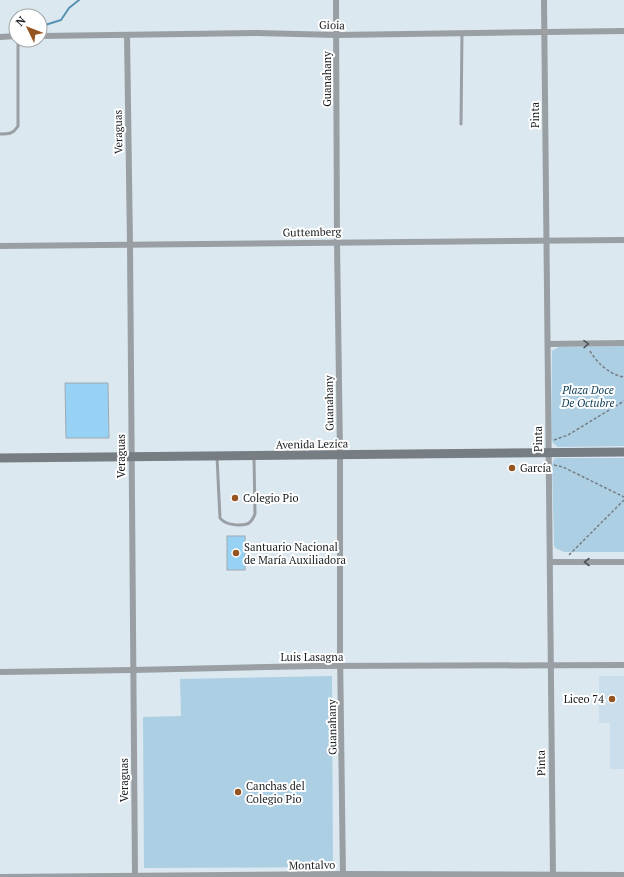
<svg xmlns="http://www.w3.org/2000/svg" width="624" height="877" font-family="'PT Serif',serif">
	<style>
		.built { fill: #cadeeb }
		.green { fill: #adcfe4 }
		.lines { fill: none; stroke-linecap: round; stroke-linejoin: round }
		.stream { stroke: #5891b2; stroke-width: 2 }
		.building { fill: #97d1f4; stroke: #9eaab2 }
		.path { stroke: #757e83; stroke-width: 1.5; stroke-dasharray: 3 2; stroke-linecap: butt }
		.lane { stroke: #9a9fa3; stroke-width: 3 }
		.street { stroke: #9a9fa3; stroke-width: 6 }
		.secondary { stroke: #767d83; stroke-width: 9 }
		.oneway { stroke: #52565a }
		.poi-dot { fill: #955420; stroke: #fff; stroke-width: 1.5 }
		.labels { text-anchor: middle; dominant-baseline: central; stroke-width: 4; stroke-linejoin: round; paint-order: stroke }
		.street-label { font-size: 11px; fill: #171b1e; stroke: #fff }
		.park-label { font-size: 11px; font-style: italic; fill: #114058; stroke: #fff }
		.poi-label { font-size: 11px; fill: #171b1e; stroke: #fff; text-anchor: start }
	</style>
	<rect width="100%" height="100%" fill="#dbe8f0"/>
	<polygon class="built" points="599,676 624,676 624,769 610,769 610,723 599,723"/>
	<g class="green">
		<polygon points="624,346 624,446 558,447 553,443 551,439 552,351 559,347"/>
		<polygon points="557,458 624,458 624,552 564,552 555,548 554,545 552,465 554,459"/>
		<polygon points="332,676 333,867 144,868 143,717 181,716 180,679"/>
	</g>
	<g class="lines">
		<polyline class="stream" points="42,26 61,20 69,8 79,0"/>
	</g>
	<g class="building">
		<polygon points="65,383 108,383 109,438 66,438"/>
		<rect x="227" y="536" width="18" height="34"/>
	</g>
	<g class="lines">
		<g class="path">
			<path d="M590 351C597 363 610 375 624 377"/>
			<polyline points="554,440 568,435 624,401"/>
			<polyline points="554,465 563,467 624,497"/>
			<polyline points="569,555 624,500"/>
		</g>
		<g class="lane">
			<polyline points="461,124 462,33"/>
			<path d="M0 134C9 134 13 134 18 126V40"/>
			<path d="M217 457 220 518C225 525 239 526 247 524 252 522 253 518 255 514L254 458"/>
		</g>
		<g class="street">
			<polyline points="336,0 337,242 340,455 340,651 343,877"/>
			<polyline points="544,0 553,877"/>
			<polyline points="127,35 130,245 135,877"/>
			<polyline points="40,36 257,33 337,35 624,31"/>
			<polyline points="0,37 16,36"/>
			<polyline points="0,246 624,240"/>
			<polyline points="548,344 624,343"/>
			<polyline points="550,562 624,562"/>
			<polyline points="0,672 133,670 317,666 624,665"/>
			<polyline points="0,877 344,874 624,875"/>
		</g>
		<polyline class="secondary" points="0,458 624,452"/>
	</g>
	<defs><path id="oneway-chevron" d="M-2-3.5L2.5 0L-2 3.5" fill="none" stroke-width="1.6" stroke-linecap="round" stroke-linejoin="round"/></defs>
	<g class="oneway">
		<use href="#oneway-chevron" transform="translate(586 344) rotate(-1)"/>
		<use href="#oneway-chevron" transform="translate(587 562) rotate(180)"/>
	</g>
	<g class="poi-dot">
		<circle cx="512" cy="468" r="4"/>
		<circle cx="235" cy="498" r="4"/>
		<circle cx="236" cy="553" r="4"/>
		<circle cx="612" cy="699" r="4"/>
		<circle cx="238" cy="792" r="4"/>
	</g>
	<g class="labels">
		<g class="street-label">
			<text transform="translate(332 25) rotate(1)">Gioia</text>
			<text transform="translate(327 79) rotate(-90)">Guanahany</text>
			<text transform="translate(535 115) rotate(-90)">Pinta</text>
			<text transform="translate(118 132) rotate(-91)">Veraguas</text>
			<text transform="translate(312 232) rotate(-1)">Guttemberg</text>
			<text transform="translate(329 403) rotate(-91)">Guanahany</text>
			<text transform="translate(538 439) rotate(-90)">Pinta</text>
			<text transform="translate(312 444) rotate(-1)">Avenida Lezica</text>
			<text transform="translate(121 456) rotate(-90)">Veraguas</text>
			<text x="312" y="657">Luis Lasagna</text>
			<text transform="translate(332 727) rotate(-91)">Guanahany</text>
			<text transform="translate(541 763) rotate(-91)">Pinta</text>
			<text transform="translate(124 780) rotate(-90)">Veraguas</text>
			<text transform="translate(312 865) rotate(-1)">Montalvo</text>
		</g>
		<g class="park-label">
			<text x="588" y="390">Plaza Doce<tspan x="588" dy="13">De Octubre</tspan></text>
		</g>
		<g class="poi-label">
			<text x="520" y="468">García</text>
			<text x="243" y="498">Colegio Pio</text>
			<text x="244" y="547">Santuario Nacional<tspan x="244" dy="13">de María Auxiliadora</tspan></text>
			<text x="604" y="699" text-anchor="end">Liceo 74</text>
			<text x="246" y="786">Canchas del<tspan x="246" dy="13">Colegio Pio</tspan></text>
		</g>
	</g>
	<g transform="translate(28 28) rotate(313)"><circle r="19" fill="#ffffff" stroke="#a2a4a5"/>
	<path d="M0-3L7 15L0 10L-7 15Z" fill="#955420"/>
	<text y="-6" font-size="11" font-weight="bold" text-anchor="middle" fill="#171b1e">N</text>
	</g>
</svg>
